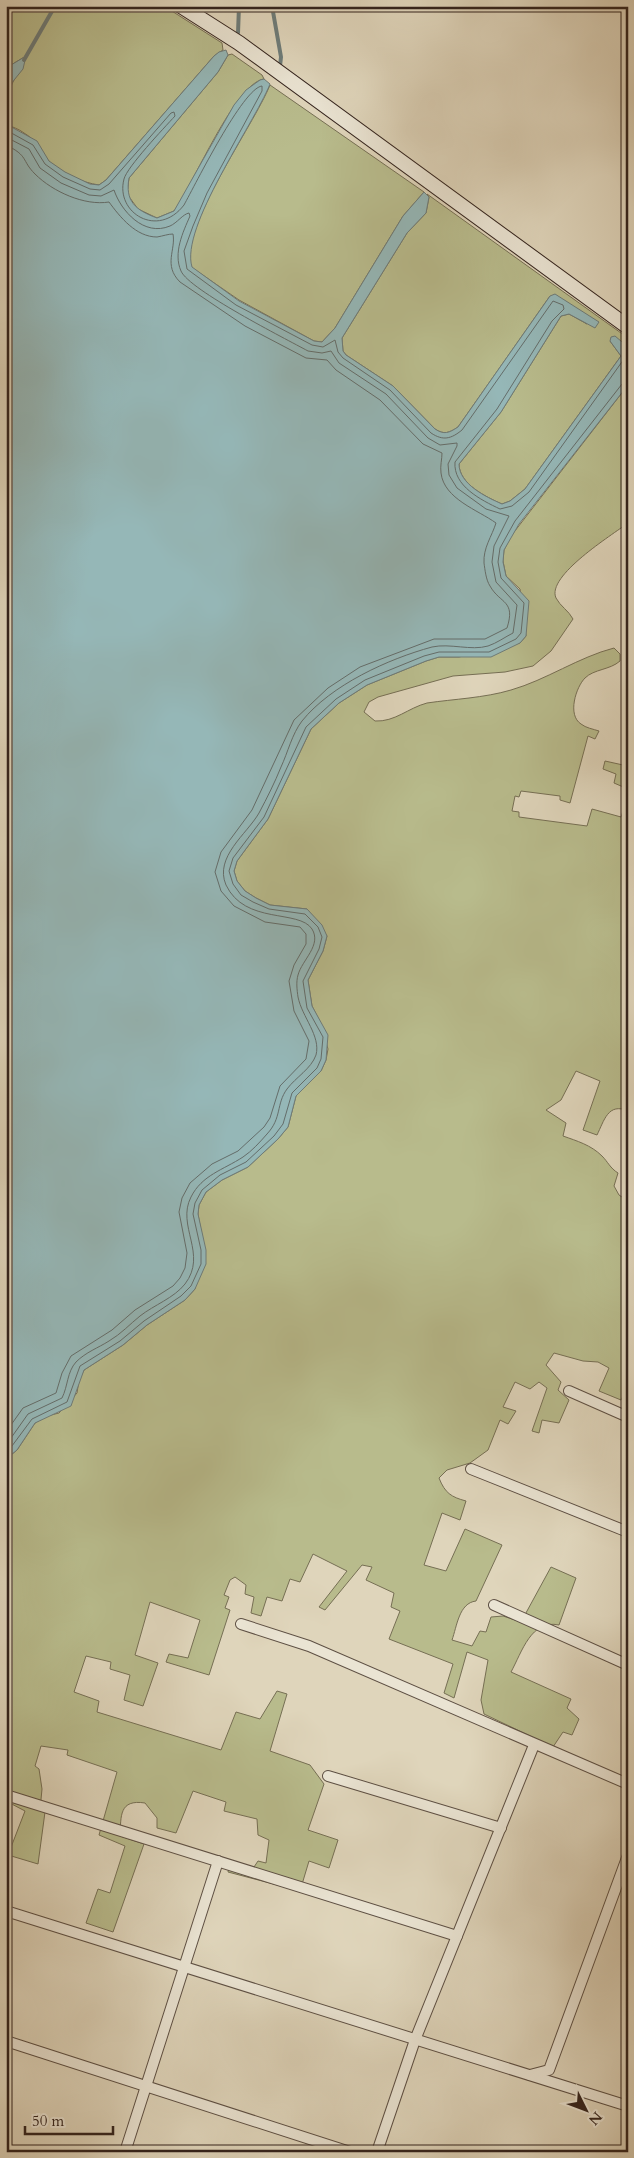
<svg xmlns="http://www.w3.org/2000/svg" width="634" height="2158" font-family="Cardo,serif">
	<style>
		.green { fill: #b8bb8c; stroke: #766f54 }
		.water { fill: #95b7b7; stroke: #6e7c79 }
		.lines { fill: none; stroke-linecap: round; stroke-linejoin: round }
		.shore { stroke: #646d6a; stroke-width: 1 }
		.stream { stroke: #6e7c79; stroke-width: 4 }
		.street-casing { stroke: #5e5044; stroke-width: 12 }
		.secondary-casing { stroke: #33231d; stroke-width: 16 }
		.street { stroke: #eae4d3; stroke-width: 10 }
		.secondary { stroke: #eae4d3; stroke-width: 14 }
	</style>
	<rect width="100%" height="100%" fill="#dfd5bb"/>
	<filter id="stains"><feTurbulence type="fractalNoise" baseFrequency=".004" numOctaves="4"/><feColorMatrix values="0 0 0 0 .2 0 0 0 0 .09 0 0 0 0 .02 0 0 0 .5 -.17"/></filter>
	<radialGradient id="worn" r=".72"><stop offset=".6" stop-color="#630" stop-opacity="0"/><stop offset="1" stop-color="#630" stop-opacity=".3"/></radialGradient>
	<g class="green">
		<path d="M6 6H164L222 43 223 50 214 56 106 180 99 185C83 183 57 172 47 159 39 149 36 140 24 133 19 129 12 127 6 124V90L11 86 26 56 6 68Z"/>
		<path d="M232 54 262 75 264 79C235 83 193 185 174 211L157 218 138 209 127 194 129 178 218 72 228 55Z"/>
		<path d="M270 85 424 192 403 216 335 328 322 342 314 341 239 300 191 267C180 226 253 127 270 85Z"/>
		<path d="M427 194 628 338V347L610 341 621 356 525 489 510 501 502 504C486 497 459 484 459 464L501 412 561 316 569 314 587 324 550 296 458 427C449 433 444 435 435 429L393 386 346 355 343 351 342 338 407 233 426 213 429 197Z"/>
		<path d="M628 385V523C612 535 546 576 556 598 560 606 569 611 573 619L551 651 533 666 505 672 453 676 378 697 369 702 364 712 375 721C395 722 408 708 427 703 454 699 484 698 511 690 546 680 579 657 614 648L620 654V661C610 670 594 669 585 678 576 687 567 715 581 724 586 728 593 729 599 731L595 739 588 736 570 803 560 800V796L521 791 519 797 515 796 512 811 519 812V817L587 826 592 809 621 817 628 795V1111C608 1102 604 1121 597 1135L583 1130 600 1081 576 1071 561 1100 546 1110 566 1123 563 1136C577 1141 591 1145 602 1156 608 1162 610 1168 618 1173L614 1186 619 1195 628 1201V1386L621 1400 599 1391 609 1368 598 1362 583 1361 554 1353 546 1365 561 1382 558 1390 569 1400 559 1423 542 1420 539 1433 532 1431 547 1388 539 1382 530 1389 515 1382 503 1407 516 1411 508 1424 500 1420 488 1450 470 1463 447 1470 439 1478C445 1493 451 1497 466 1501L460 1520 442 1513 424 1565 446 1571 465 1529 502 1545 476 1601C459 1603 457 1626 452 1640L472 1646 480 1631 486 1632 491 1617 503 1616 521 1622 551 1567 576 1578 559 1625C531 1619 522 1652 511 1672L571 1699 567 1708 579 1719 572 1735 563 1732 553 1747 484 1714 481 1700 488 1660 467 1652 454 1698 444 1693 453 1664 389 1639 400 1611 391 1607 394 1593 366 1580 372 1567 362 1565 325 1610 319 1607 347 1571 313 1554 300 1582 290 1579 282 1601 267 1597 261 1616 251 1613 254 1597 245 1594 246 1585 235 1577 230 1580 224 1595 229 1597 225 1608 230 1610 209 1675 166 1662 169 1654 188 1658 200 1620 150 1602 135 1655 158 1663 143 1706 124 1700 130 1675 110 1669 111 1662 86 1656 74 1692 99 1701 97 1712 221 1750 236 1712 260 1719 277 1691 287 1694 270 1751 310 1765 324 1784 308 1830 338 1840 329 1868 309 1861 300 1891 228 1872 230 1862 254 1867 258 1861 266 1863 269 1840 258 1835 257 1819 224 1811 226 1802 193 1791 176 1833 157 1828V1818L145 1803C119 1799 121 1816 120 1836L144 1844 113 1932 86 1923 98 1889 110 1893 125 1846 99 1835 117 1772 67 1755 68 1750 41 1746 35 1766 39 1769 42 1789 40 1810 45 1812 38 1864 8 1855 25 1811 6 1801V1459L17 1450 35 1423 47 1416 59 1413 77 1393 79 1380 84 1370 123 1345 147 1325 185 1300 195 1289 201 1231 198 1214 199 1205 206 1192 222 1180 248 1167 278 1139 288 1127 296 1096 321 1071 326 1060 328 1049 321 1024 312 1006 308 980 323 951 327 936 307 909 270 905 256 898 245 891 237 881 234 871 237 861 268 819 311 729 339 703 367 685 426 661 439 657H459L520 643 526 636 520 589 506 576 503 561 504 550 511 536Z"/>
		<polygon points="627,758 628,758 628,789 614,783 616,774 603,769 605,761 623,765"/>
	</g>
	<g class="water">
		<path d="M226 50 228 55 218 72 129 178C125 201 135 210 157 218L174 211 234 105 246 90 260 80 264 79 270 84C253 126 180 227 192 267L239 301 314 341 322 342 335 328 403 216 424 192 429 197 426 213 407 233 342 338 343 351 346 355 393 386 435 429C444 435 449 433 458 427L550 296 555 294 599 322 595 328 569 314 561 316 501 412 459 464C459 484 486 497 502 504L510 501 525 489 621 356 610 341 611 337 615 336 628 347V385L519 524 504 550 503 562 506 576 529 601 526 636 520 643 491 657H439L426 661 367 685 339 703 311 729 268 819 237 861 234 871 237 881 245 891 256 898 270 905 307 909 322 925 327 936 323 951 308 980 312 1006 328 1035 326 1060 321 1071 296 1096 288 1127 278 1139 248 1167 222 1180 206 1192 199 1205 198 1214 206 1250V1264L195 1289 185 1300 147 1325 123 1345 84 1370 71 1406 35 1423 17 1450 6 1459V124L37 141 49 161 65 172 90 184 99 185 106 180 214 56 219 52Z"/>
		<polygon points="26,56 23,69 6,90 6,68"/>
	</g>
	<g class="lines">
		<g class="shore">
			<path d="M6 130 33 145 45 164 63 177 90 189 100 190 109 184 171 113 174 112 175 116C164 128 127 167 124 179 115 213 158 239 184 205 195 185 243 88 262 86V91L207 193 193 226 184 251 187 269 236 305 312 345 323 347 335 340 338 352 343 358 390 390 431 433C443 441 451 439 462 430L553 301 563 305 564 309 552 321 497 409 455 462C453 486 481 500 500 509L512 506 529 492 624 359 628 351"/>
			<path d="M6 137 29 149 40 168 61 183 89 195 101 196 114 190C121 211 144 237 170 226 177 223 183 214 189 213L190 216C183 232 173 253 181 271 189 290 286 339 308 351L322 353 331 351 339 363 386 394 428 438 440 445 457 443V446L448 464 449 475 457 488 486 509 509 516 494 546 492 562 496 582 517 605 513 633C505 637 497 643 488 646 471 651 450 643 432 647 388 659 331 685 302 721 292 734 288 752 281 767 275 782 267 798 259 813 247 834 214 857 226 885 245 925 299 909 312 929 322 945 302 960 298 975 296 982 297 990 298 997 302 1017 321 1036 316 1055 311 1069 296 1077 287 1089 276 1104 282 1118 267 1134 260 1142 252 1151 243 1157 223 1170 202 1175 191 1197 176 1226 208 1254 185 1284 174 1298 154 1305 140 1316 130 1324 121 1334 109 1341 98 1348 86 1352 76 1362 67 1372 68 1386 62 1398L28 1414 6 1445"/>
			<path d="M6 145C29 156 21 160 35 174 53 192 85 206 109 202 120 217 136 237 157 237 163 236 168 234 173 234 176 250 163 265 180 282L245 326 306 358 327 360 336 370 380 400 423 444 442 453C442 459 440 466 441 473 444 499 478 510 496 523 492 536 483 548 484 563 485 570 486 580 490 586 500 604 516 600 507 628L485 639H434L360 667 328 688 294 720 252 810 221 852 215 872 221 891 234 906 265 922 300 927 306 934V944L294 965 289 981 294 1011 309 1041 306 1059 280 1086 270 1118 264 1127 238 1151 212 1164 190 1183 182 1198 179 1212 187 1253 185 1268 180 1278 173 1286 135 1310 112 1330 71 1356 62 1373 56 1393 23 1408 6 1432"/>
			<polyline points="6,1454 32,1419 67,1402 80,1366 120,1341 144,1321 181,1296 191,1286 201,1264 201,1250 193,1214 195,1203 202,1190 220,1175 246,1162 274,1136 283,1124 292,1093 317,1068 321,1059 323,1037 307,1008 303,981 319,949 322,937 318,927 305,914 269,909 253,902 241,895 233,884 229,871 233,858 264,817 306,727 336,699 365,680 424,656 439,652 489,652 516,639 521,633 524,603 501,578 498,562 500,548 515,521 622,384 628,382"/>
		</g>
		<g class="stream">
			<polyline points="272,6 281,57 280,66"/>
			<polyline points="238,33 239,6"/>
			<polyline points="24,60 55,6"/>
		</g>
		<defs>
			<g id="street">
				<polyline points="569,1391 628,1417"/>
				<polyline points="471,1469 628,1532"/>
				<polyline points="494,1605 628,1665"/>
				<polyline points="241,1624 309,1646 628,1784"/>
				<polyline points="328,1776 501,1828"/>
				<polyline points="6,1795 457,1936"/>
				<polyline points="6,1911 628,2106"/>
				<polyline points="6,2041 350,2152"/>
				<polyline points="530,2075 549,2070 628,1855"/>
				<polyline points="125,2152 218,1861"/>
				<polyline points="377,2152 415,2040 534,1745"/>
			</g>
			<polyline id="secondary" points="181,6 239,43 628,327"/>
		</defs>
		<use href="#street" class="street-casing"/>
		<use href="#secondary" class="secondary-casing"/>
		<use href="#street" class="street"/>
		<use href="#secondary" class="secondary"/>
	</g>
	<rect width="634" height="2158" fill="none" stroke="#dfd5bb" stroke-width="25"/>
	<rect x="8" y="8" width="619" height="2143" fill="none" stroke="#33231d" stroke-width="2.5"/>
	<rect x="12" y="12" width="609" height="2133" fill="none" stroke="#33231d"/>
	<g transform="translate(586 2110) rotate(132)" stroke="#eae4d3" stroke-width="4" paint-order="stroke">
	<path d="M0-4L9 19L0 12L-9 19Z" fill="#33231d"/>
	<text y="-8" font-size="14" font-weight="bold" text-anchor="middle" fill="#33231d">N</text>
	</g>
	<path d="M25 2126v8h88v-8" fill="none" stroke="#33231d" stroke-width="2.5"/>
	<text x="32" y="2126" font-size="15" fill="#33231d" stroke="#eae4d3" stroke-width="4" paint-order="stroke">50 m</text>
	<rect width="100%" height="100%" filter="url(#stains)"/>
	<rect width="100%" height="100%" fill="url(#worn)"/>
</svg>
